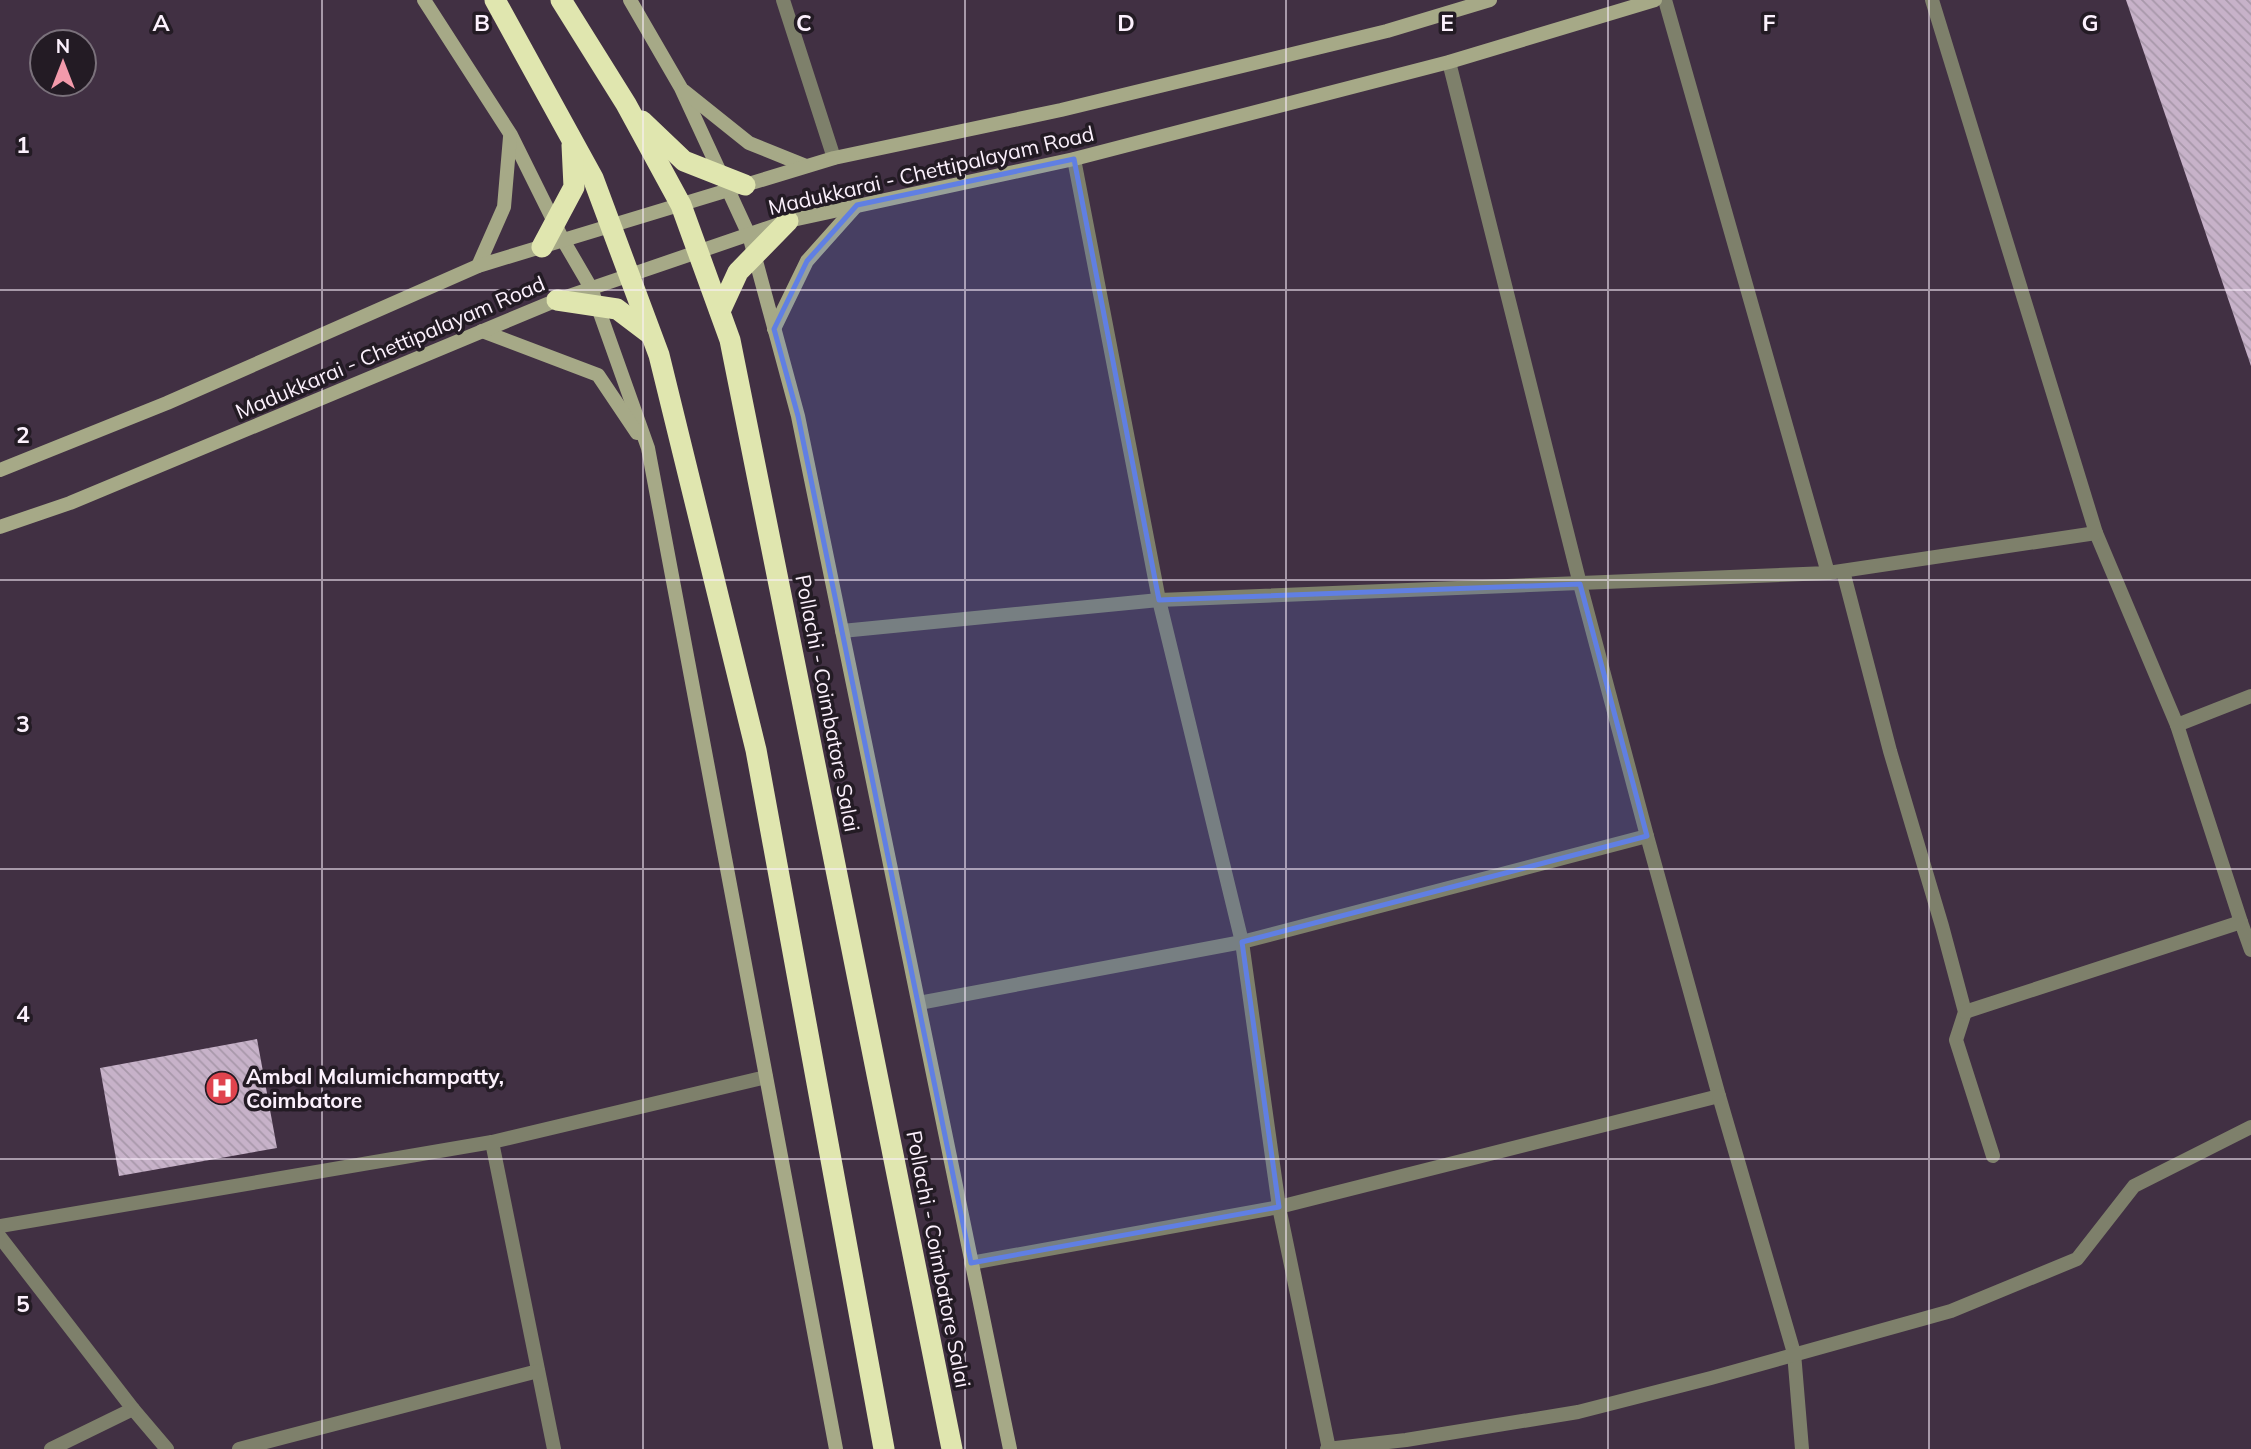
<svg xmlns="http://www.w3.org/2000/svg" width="2251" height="1449" font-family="Mulish,sans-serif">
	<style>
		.building { fill: url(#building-back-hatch) }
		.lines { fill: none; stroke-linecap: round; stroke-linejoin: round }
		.street { stroke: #7e806b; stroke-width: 14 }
		.secondary { stroke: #a6a987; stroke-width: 14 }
		.highway { stroke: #e0e6af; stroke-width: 21 }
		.marked { fill: #607fe3; fill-opacity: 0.2; stroke: #607fe3; stroke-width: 5; stroke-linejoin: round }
		.grid { fill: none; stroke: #fcf1fd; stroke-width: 2; stroke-opacity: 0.55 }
		.labels { text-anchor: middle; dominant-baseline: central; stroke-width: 7; stroke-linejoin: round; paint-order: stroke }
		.street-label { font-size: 21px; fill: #fcf1fd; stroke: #231b24 }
		.poi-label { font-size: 21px; font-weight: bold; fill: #fcf1fd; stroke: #231b24; text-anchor: start }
		.grid-label { font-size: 23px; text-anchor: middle; font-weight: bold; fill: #fcf1fd; stroke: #231b24; stroke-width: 7; stroke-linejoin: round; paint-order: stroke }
	</style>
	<defs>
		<pattern id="building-back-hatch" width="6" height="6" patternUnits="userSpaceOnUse" patternTransform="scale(1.75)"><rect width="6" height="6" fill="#c7b2c9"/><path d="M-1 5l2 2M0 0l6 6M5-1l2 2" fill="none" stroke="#a898aa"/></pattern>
	</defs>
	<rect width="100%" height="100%" fill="#413043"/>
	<g class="building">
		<polygon points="2126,0 2251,0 2251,366"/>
		<polygon points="257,1039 277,1148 119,1176 100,1068"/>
	</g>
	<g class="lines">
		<g class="street">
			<polyline points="783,0 834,158"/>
			<polyline points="1449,62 1580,584 1647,836"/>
			<polyline points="1074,159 1159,600 1242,942 1279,1207 1329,1449"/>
			<polyline points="2096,533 2177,725 2251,696"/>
			<polyline points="1843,571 1890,751 1942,926 1965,1012 1956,1040 1993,1156"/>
			<polyline points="1828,573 2096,533 1932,0"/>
			<polyline points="842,631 1159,600 1828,573 1665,0"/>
			<polyline points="2241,922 2251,950"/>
			<polyline points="919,1003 1242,942 1647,836 1719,1096 1279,1207 971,1263"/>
			<polyline points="1965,1012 2241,922 2177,725"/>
			<polyline points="1719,1096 1794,1353 1802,1449"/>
			<polyline points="492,1142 554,1449"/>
			<polyline points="0,1226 492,1142 766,1077"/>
			<polyline points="0,1237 133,1409 51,1449"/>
			<polyline points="133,1409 167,1449"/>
			<polyline points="239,1449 538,1371"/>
			<polyline points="1327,1449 1406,1440 1578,1412 1711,1378 1951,1311 2077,1259 2134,1186 2251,1127"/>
		</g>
		<g class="secondary">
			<polyline points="424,0 511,135 563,240 591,288 648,448 836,1449"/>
			<polyline points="630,0 681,88 749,235 798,416 1010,1449"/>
			<polyline points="684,91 749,143 806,166"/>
			<polyline points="478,266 504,207 510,137"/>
			<polyline points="774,329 807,261 857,205"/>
			<polyline points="482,331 598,375 637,433"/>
			<polyline points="0,470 167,403 478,266 834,158 1061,110 1387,31 1490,0"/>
			<polyline points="0,527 70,503 557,300 788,221 1074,159 1449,62 1655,0"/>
		</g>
		<g class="highway">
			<polyline points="495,0 593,178 659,355 756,750 884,1449"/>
			<polyline points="561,0 626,104 681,205 730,340 952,1449"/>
			<polyline points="642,121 684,161 745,185"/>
			<polyline points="542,247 574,187 572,145"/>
			<polyline points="557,300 617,309 650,334"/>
			<polyline points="720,311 738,272 788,221"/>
		</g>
	</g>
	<path class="marked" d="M1074 159 1159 600 1580 584 1647 836 1242 942 1279 1207 971 1263 798 416 774 329 807 261 857 205Z"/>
	<path class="grid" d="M322 0V1449M643 0V1449M965 0V1449M1286 0V1449M1608 0V1449M1929 0V1449M0 290H2251M0 580H2251M0 869H2251M0 1159H2251"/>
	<defs>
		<symbol id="hospital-disc" viewBox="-11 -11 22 22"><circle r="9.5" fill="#e0444e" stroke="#231b24"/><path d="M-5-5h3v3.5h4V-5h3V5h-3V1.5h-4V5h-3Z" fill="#fff"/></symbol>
	</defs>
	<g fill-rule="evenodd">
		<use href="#hospital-disc" x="203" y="1069" width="38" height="38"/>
	</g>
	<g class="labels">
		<g class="street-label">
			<text transform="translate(931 170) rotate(-13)">Madukkarai - Chettipalayam Road</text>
			<text transform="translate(390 347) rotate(-23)">Madukkarai - Chettipalayam Road</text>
			<text transform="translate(828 703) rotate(79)">Pollachi - Coimbatore Salai</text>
			<text transform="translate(939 1259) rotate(79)">Pollachi - Coimbatore Salai</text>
		</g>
		<g class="poi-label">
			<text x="246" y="1076">Ambal Malumichampatty,<tspan x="246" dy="24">Coimbatore</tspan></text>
		</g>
	</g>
	<g class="grid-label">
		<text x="161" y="31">A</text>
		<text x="482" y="31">B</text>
		<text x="804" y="31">C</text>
		<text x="1126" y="31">D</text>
		<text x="1447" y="31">E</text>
		<text x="1769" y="31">F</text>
		<text x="2090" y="31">G</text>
		<text x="23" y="153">1</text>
		<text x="23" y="443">2</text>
		<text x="23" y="732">3</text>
		<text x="23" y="1022">4</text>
		<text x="23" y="1312">5</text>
	</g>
	<g transform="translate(63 63)"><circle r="33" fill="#231b24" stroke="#7a717b" stroke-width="2"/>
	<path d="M0-5L12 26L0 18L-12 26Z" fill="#f39aab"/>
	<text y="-10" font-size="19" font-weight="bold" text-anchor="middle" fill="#fcf1fd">N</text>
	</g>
</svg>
